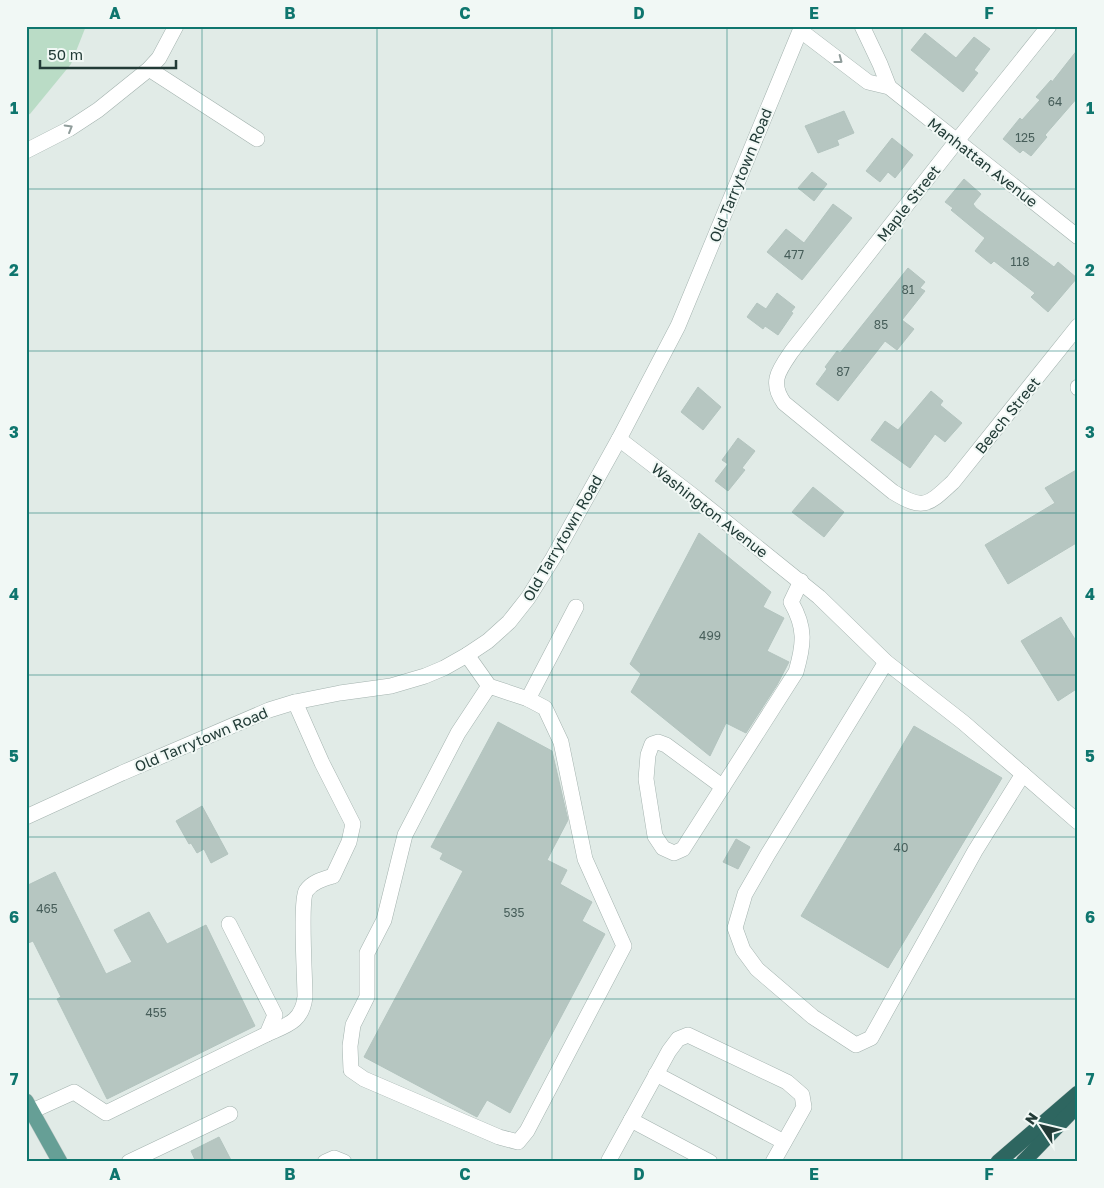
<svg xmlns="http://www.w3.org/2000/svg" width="1104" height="1188" font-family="'Golos Text',sans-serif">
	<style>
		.green { fill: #badcc6 }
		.building { fill: #b6c6c1; stroke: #b3c4bf }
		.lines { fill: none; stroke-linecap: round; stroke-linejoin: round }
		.minor-casing { stroke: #a4b3af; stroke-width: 16 }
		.major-casing { stroke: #c1c8c7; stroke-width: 16 }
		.highway-casing { stroke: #c1c8c7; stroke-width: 16 }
		.minor { stroke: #fff; stroke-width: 15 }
		.major { stroke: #669f96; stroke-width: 15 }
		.highway { stroke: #2e6660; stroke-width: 15 }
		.oneway { stroke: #909d9b }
		.grid { fill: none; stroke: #0f766e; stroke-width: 1; stroke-opacity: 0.55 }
		.labels { text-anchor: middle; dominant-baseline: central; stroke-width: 4; stroke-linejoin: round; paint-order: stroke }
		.number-label { font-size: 12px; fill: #475e5a }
		.street-label { font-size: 15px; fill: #223b37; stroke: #f1f8f5 }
		.neatline { fill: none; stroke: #0f766e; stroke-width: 2 }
		.grid-label { font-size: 16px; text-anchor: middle; font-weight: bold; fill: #0f766e }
	</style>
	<rect width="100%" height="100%" fill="#e1ebe7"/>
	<polygon class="green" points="26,26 86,26 71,64 30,114 26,115"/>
	<g class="building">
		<polygon points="925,33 956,58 974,37 990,49 974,70 978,73 963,92 911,50"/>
		<polygon points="1078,49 1078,97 1045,135 1047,137 1031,156 1023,150 1020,153 1003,139 1020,118 1022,120 1040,100 1036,97 1051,80 1052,82"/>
		<polygon points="844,111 854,133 837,140 839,145 818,153 805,126"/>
		<polygon points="892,138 913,155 895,178 888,172 880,182 866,171"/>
		<polygon points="812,172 827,184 814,201 798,188"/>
		<polygon points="964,179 981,194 973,204 976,208 1054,267 1058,262 1077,278 1048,312 1031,297 1035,293 994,261 991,264 975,251 985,238 951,210 953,208 945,202"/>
		<polygon points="833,204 852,218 802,280 767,252 786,229 804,243"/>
		<polygon points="908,268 925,282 920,288 925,291 902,320 914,329 897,350 885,341 838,401 816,384 827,369 825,367 837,351 840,353"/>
		<polygon points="777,293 795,307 791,312 793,313 778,335 765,326 763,329 747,317 757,303 766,309"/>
		<polygon points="698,387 721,407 703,430 681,412"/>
		<polygon points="931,391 943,401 940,405 962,423 945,442 935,434 910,468 871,440 885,421 898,430"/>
		<polygon points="738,438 755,451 742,468 745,470 728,491 715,481 728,464 722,460"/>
		<polygon points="1078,469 1078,542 1008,584 985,545 1055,503 1045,488"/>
		<polygon points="813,487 844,512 824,537 792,512"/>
		<polygon points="699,533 771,592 763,607 784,618 767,651 789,662 777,685 746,733 726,723 710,756 631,692 641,674 630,664"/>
		<polygon points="1061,617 1078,644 1078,688 1058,701 1021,641"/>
		<polygon points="498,722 552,751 568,820 547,860 567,870 560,884 592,902 582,921 605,934 510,1113 487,1100 477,1117 364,1057 463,871 440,859 443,853 431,847"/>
		<polygon points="914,726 1002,778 888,968 801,916"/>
		<polygon points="202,806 228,854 211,863 204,849 197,853 191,843 189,844 176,821"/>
		<polygon points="736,839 750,847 738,869 723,862"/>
		<polygon points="55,872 106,974 132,962 114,930 149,912 167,944 206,925 255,1026 107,1099 57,999 61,997 33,941 26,944 26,886"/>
		<polygon points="219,1137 232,1162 196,1162 191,1151"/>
	</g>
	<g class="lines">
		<defs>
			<g id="minor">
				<polyline points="862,26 880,64 889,87"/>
				<path d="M1049 26 956 142 792 351C779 370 769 382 784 403L893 492C924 511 928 505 953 482L1078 326"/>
				<polyline points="801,31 868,82 889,87 1078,237"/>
				<polyline points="149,69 257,139"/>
				<polyline points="26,151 69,129 98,110 149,69 159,58 176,26"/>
				<polyline points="1078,387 1078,388"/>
				<polyline points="619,439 696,498 819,597 886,662 964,723 1078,822"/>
				<polyline points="467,655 489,686 458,733 405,835 384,920 367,953 367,997 353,1025 350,1046 351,1070 364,1079 499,1137 518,1142 527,1131 624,946 585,859 561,742 545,708 528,699 489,686"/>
				<polyline points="886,662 768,854 745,894 735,928 743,950 757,969 813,1017 856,1045 871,1038 975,851 1023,774"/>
				<polyline points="528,699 576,607"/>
				<path d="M723 787 666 745 658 742 652 744 648 755 646 779 655 836 663 848 674 853 683 849 796 672C804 644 806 628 791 602L801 581"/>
				<polyline points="26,817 122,773 269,710 295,702 340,693 391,686 425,676 444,668 467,655 488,641 509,622 528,598 553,558 619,439 678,326 802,26"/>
				<path d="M267 1034C287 1025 302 1022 305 997 305 979 300 902 306 891 312 882 323 879 333 876L349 842 353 824 322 763 295 702"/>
				<polyline points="656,1074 784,1142"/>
				<polyline points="32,1111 74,1092 106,1113 267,1034 275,1015 229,924"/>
				<polyline points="631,1120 710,1162"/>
				<polyline points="129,1162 230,1114"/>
				<polyline points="325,1162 334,1158 344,1162"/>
				<polyline points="610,1162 609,1160 669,1051 678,1039 688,1035 787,1082 802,1095 804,1107 773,1162"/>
			</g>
			<polyline id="major" points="26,1101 60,1162"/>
			<g id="highway">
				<polyline points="998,1162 1078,1093"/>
				<polyline points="1023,1162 1078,1105"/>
			</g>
		</defs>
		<use href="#minor" class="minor-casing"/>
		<use href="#major" class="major-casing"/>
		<use href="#highway" class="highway-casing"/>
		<use href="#minor" class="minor"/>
		<use href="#major" class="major"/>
		<use href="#highway" class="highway"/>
	</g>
	<defs><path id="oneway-chevron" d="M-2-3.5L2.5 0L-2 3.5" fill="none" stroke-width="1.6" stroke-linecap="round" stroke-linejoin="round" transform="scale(1.25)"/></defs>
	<g class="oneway">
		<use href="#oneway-chevron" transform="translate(839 60) rotate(37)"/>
		<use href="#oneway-chevron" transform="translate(69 128) rotate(-30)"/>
	</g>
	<path class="grid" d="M202 26V1162M377 26V1162M552 26V1162M727 26V1162M902 26V1162M26 189H1078M26 351H1078M26 513H1078M26 675H1078M26 837H1078M26 999H1078"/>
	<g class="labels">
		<g class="number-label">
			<text x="1055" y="101">64</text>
			<text x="1025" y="137">125</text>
			<text x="794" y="254">477</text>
			<text x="1020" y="261">118</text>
			<text x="908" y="289">81</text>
			<text x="881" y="324">85</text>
			<text x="843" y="371">87</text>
			<text x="710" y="635">499</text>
			<text x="901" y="847">40</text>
			<text x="47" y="908">465</text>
			<text x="514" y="912">535</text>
			<text x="156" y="1012">455</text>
		</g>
		<g class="street-label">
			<text transform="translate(983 162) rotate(38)">Manhattan Avenue</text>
			<text transform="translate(740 175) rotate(-68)">Old Tarrytown Road</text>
			<text transform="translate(908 203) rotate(-52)">Maple Street</text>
			<text transform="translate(1007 415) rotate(-51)">Beech Street</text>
			<text transform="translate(710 510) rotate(38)">Washington Avenue</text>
			<text transform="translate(562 538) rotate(-60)">Old Tarrytown Road</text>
			<text transform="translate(201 739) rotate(-23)">Old Tarrytown Road</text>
		</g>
	</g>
	<rect width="1104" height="1188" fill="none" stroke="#f1f8f5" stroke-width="55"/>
	<g transform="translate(1042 1126) rotate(305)" stroke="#f1f8f5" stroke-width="4" paint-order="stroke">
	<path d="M0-4L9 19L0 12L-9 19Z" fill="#223b37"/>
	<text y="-8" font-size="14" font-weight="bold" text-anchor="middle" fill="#223b37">N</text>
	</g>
	<path d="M40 60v8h136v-8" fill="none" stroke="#223b37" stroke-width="2.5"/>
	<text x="48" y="60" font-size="15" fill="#223b37" stroke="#f1f8f5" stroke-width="4" paint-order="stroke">50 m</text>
	<rect x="28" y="28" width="1048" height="1132" class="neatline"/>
	<g class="grid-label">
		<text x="115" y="19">A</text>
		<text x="290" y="19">B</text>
		<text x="465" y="19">C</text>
		<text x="639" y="19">D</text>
		<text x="814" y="19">E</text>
		<text x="989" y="19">F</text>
		<text x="14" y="114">1</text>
		<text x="1090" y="114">1</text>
		<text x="14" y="276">2</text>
		<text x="1090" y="276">2</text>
		<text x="14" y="438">3</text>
		<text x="1090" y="438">3</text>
		<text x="14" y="600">4</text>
		<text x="1090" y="600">4</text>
		<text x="14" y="762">5</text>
		<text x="1090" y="762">5</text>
		<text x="14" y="923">6</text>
		<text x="1090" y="923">6</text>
		<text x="14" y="1085">7</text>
		<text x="1090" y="1085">7</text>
		<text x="115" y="1180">A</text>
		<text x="290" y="1180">B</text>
		<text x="465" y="1180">C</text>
		<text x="639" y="1180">D</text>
		<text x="814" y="1180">E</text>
		<text x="989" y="1180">F</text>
	</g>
</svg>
